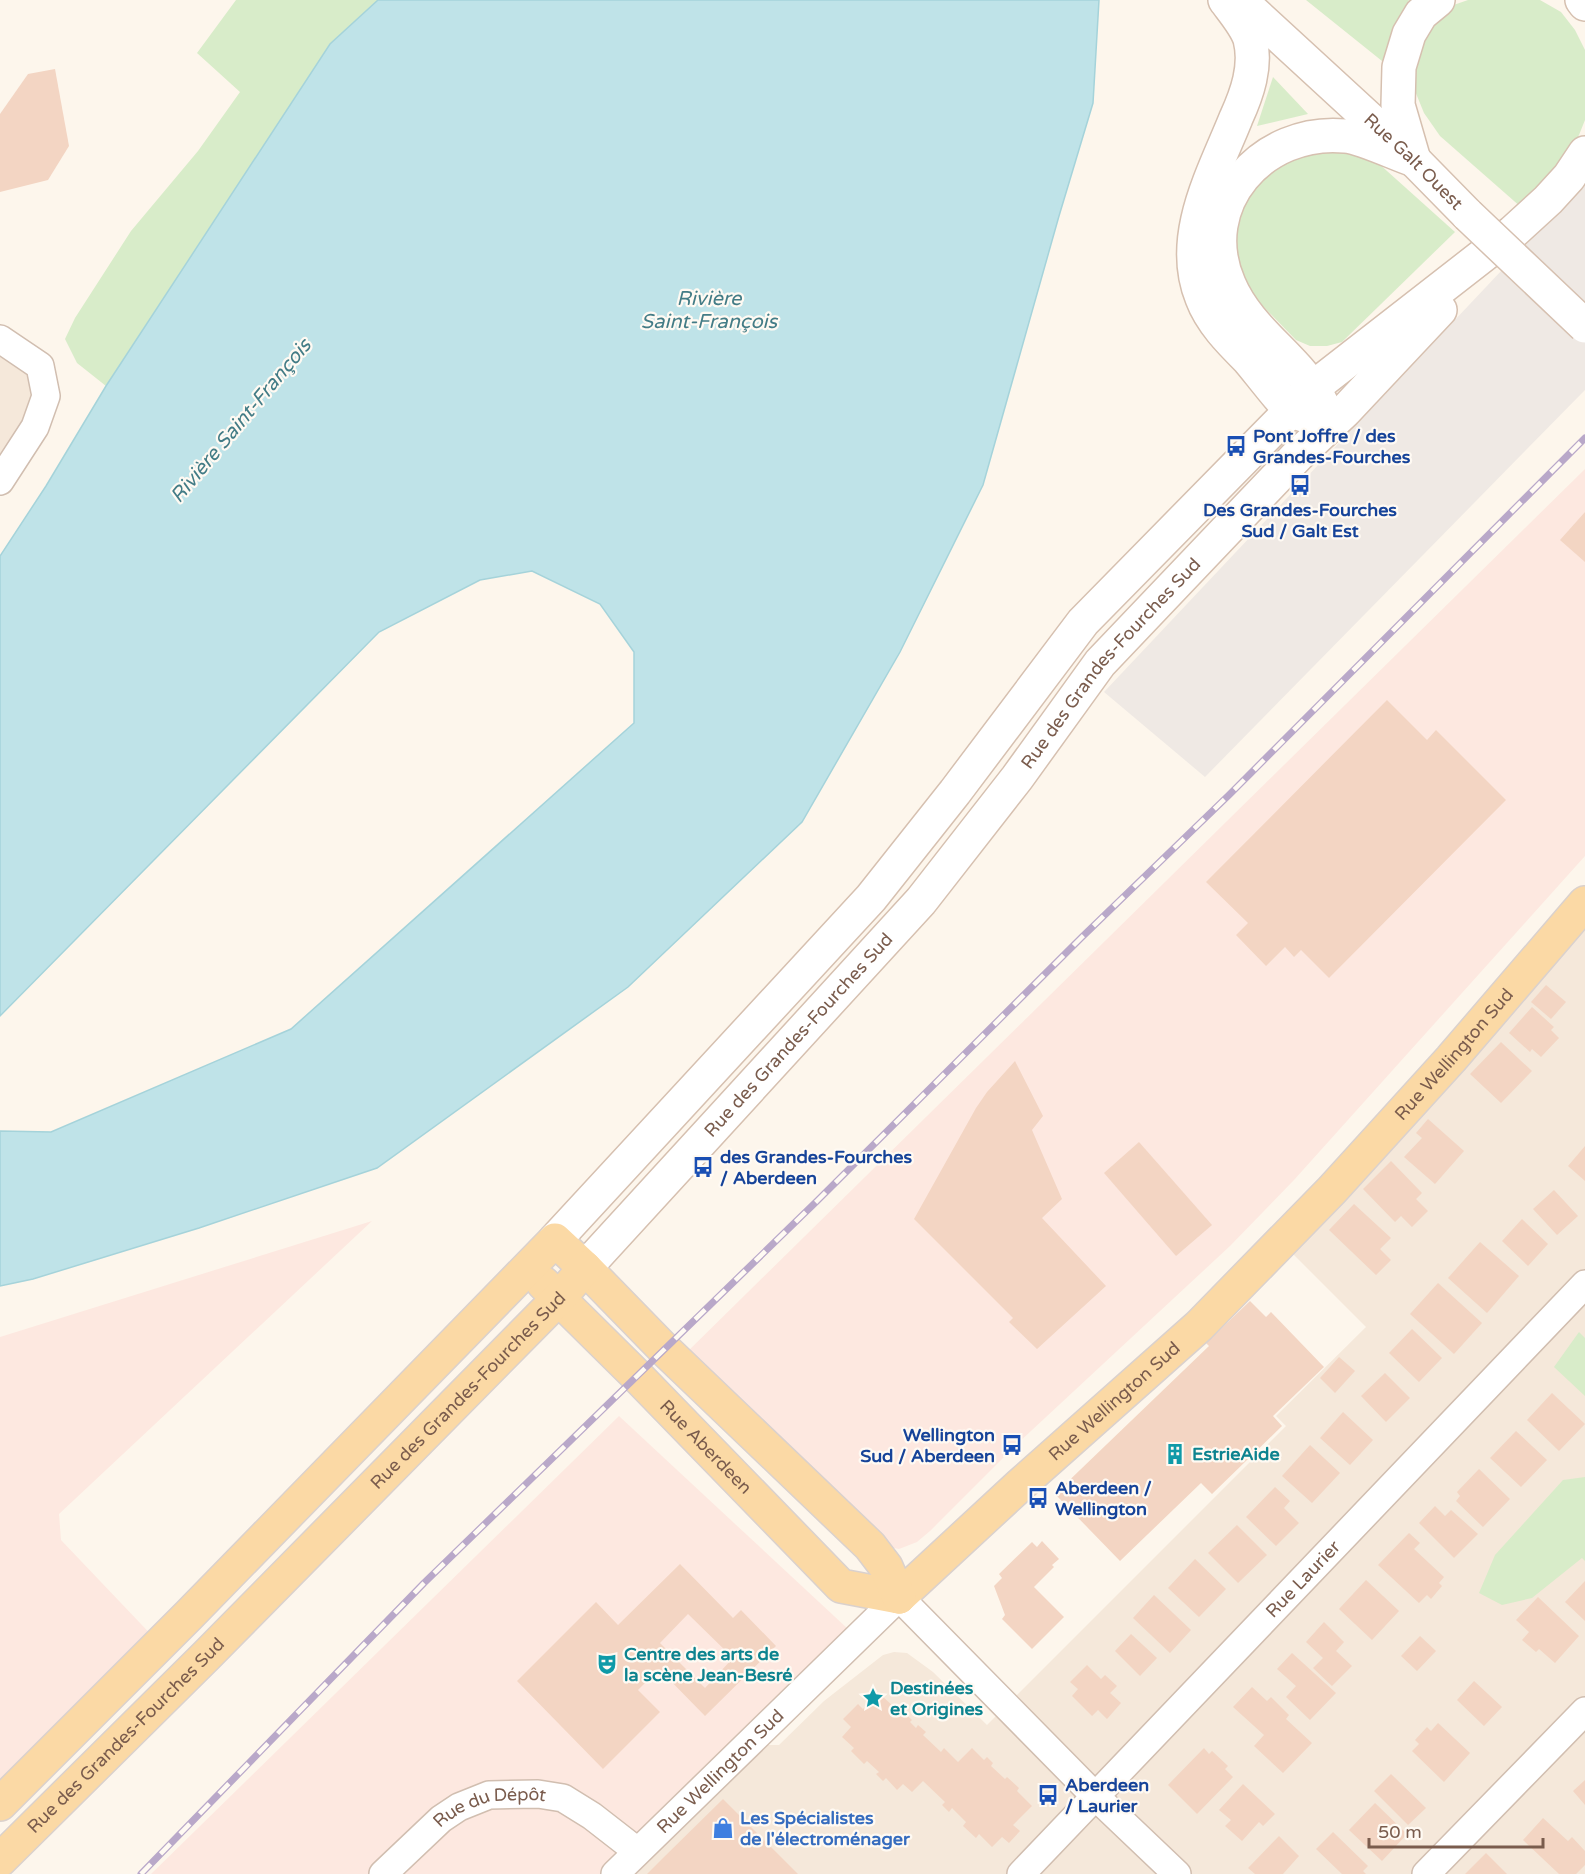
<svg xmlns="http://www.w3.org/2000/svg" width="1585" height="1874" font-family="'Varela Round',sans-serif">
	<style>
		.residential { fill: #f5e8da }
		.commercial { fill: #fde8e0 }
		.industrial { fill: #efe9e4 }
		.green { fill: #d8ecc9 }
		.water { fill: #bfe3e8; stroke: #a5d3da; stroke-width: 1.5 }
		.building { fill: #f3d5c3; fill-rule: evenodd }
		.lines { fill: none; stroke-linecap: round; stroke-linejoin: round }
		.minor-casing { stroke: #d1beb0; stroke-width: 30 }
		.secondary-casing { stroke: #d6c0b0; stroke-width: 36 }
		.primary-casing { stroke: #dad1cd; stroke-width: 36 }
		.minor { stroke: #fff; stroke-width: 27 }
		.secondary { stroke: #fff; stroke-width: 33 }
		.primary { stroke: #fbd9a5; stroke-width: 33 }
		.rail-casing { stroke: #b9a8c9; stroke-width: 7 }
		.rail { stroke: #fffaf3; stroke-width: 4.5; stroke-dasharray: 14; stroke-linecap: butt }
		.secondary-bridge-casing { stroke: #d6c0b0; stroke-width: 36; stroke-linecap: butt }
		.secondary-bridge { stroke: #fff; stroke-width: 33 }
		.labels { text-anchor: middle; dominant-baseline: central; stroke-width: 4.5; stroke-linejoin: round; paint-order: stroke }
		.street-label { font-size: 18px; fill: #7a5c4d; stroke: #fffaf3 }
		.transit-label { font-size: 18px; font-weight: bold; fill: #164399; stroke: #fffaf3; text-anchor: start }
		.culture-label { font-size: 18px; font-weight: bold; fill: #0d838f; stroke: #fffaf3; text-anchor: start }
		.shop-label { font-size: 18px; font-weight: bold; fill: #366cbe; stroke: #fffaf3; text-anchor: start }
		.water-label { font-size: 20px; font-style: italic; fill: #437c86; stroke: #fffaf3 }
	</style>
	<rect width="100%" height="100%" fill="#fdf6ec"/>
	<g class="residential">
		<polygon points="0,333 29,352 41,405 0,469"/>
		<polygon points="1585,917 1585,1874 627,1874 761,1745 779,1745 824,1701 883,1655 894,1652 907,1653 933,1672 987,1725 1286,1426 1276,1416 1366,1327 1284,1245"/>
	</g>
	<g class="commercial">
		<polygon points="1585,469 1585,856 1294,1180 1230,1246 1017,1444 930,1531 917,1542 899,1549 880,1545 683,1356"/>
		<polygon points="372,1221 59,1514 61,1540 160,1644 0,1804 0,1337"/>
		<polygon points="619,1416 848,1629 615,1874 151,1874"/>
	</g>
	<polygon class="industrial" points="1585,182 1585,390 1205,777 1104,692"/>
	<g class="green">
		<polygon points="236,0 378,0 330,44 106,386 77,363 65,339 75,318 131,231 198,151 240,92 197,53"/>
		<polygon points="1306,0 1409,0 1395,29 1387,65"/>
		<polygon points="1468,0 1540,0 1561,12 1575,30 1585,50 1585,120 1579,135 1559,170 1522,208 1440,136 1424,113 1415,91 1413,67 1419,39 1445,8"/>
		<polygon points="1273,77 1308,114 1257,126"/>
		<polygon points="1327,148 1377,162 1455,232 1342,342 1327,346 1310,346 1296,340 1257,300 1241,276 1236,259 1235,232 1239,204 1275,160"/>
		<polygon points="1579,1332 1585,1338 1585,1396 1554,1367"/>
		<polygon points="1585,1477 1585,1561 1582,1558 1532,1598 1502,1605 1479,1593 1495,1555 1563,1480"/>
	</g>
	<polygon class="water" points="378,0 1099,0 1093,103 1059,216 983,485 900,652 802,822 628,987 377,1168 199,1228 33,1279 0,1286 0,1131 51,1132 291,1029 634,723 634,652 600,604 532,571 480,580 379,632 0,1016 0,556 46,486 106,386 330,44"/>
	<g class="building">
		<polygon points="55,69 69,146 48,180 0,192 0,114 28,74"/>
		<polygon points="1585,512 1585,562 1560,540"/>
		<polygon points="1387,700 1427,740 1436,730 1506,800 1329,978 1301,950 1294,957 1285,947 1266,966 1236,935 1248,923 1206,882"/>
		<polygon points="1546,985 1566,1002 1551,1019 1531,1002"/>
		<polygon points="1532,1007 1554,1027 1551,1030 1559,1038 1541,1057 1532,1049 1530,1052 1509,1033"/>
		<polygon points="1501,1042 1532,1071 1501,1103 1470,1074"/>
		<polygon points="1015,1061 1043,1116 1032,1130 1062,1199 1042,1218 1106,1286 1037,1349 1009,1322 1013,1318 914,1219 976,1108 987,1092"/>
		<polygon points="1428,1119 1464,1151 1435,1184 1404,1157 1422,1138 1416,1133"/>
		<polygon points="1139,1142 1212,1225 1176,1256 1104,1173"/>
		<polygon points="1585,1146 1585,1181 1568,1166"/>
		<polygon points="1391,1161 1422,1193 1416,1199 1428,1211 1412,1227 1401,1216 1395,1222 1363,1189"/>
		<polygon points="1554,1190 1578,1216 1557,1235 1533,1209"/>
		<polygon points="1354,1204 1391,1238 1380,1249 1391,1260 1376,1275 1329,1230"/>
		<polygon points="1522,1219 1548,1244 1528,1266 1502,1241"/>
		<polygon points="1480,1242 1519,1276 1487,1313 1448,1278"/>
		<polygon points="1438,1283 1482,1323 1454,1354 1410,1314"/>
		<polygon points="1250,1301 1266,1317 1271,1312 1324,1367 1273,1416 1282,1426 1212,1494 1201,1483 1120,1561 1055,1494 1209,1346 1206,1343"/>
		<polygon points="1412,1329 1442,1358 1419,1382 1389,1353"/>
		<polygon points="1339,1357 1355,1371 1335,1393 1320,1378"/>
		<polygon points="1385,1373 1410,1398 1386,1422 1361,1396"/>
		<polygon points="1552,1393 1585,1424 1559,1451 1527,1420"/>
		<polygon points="1343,1412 1373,1440 1350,1465 1320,1438"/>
		<polygon points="1516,1431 1547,1460 1521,1487 1490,1458"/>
		<polygon points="1310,1445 1340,1473 1312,1503 1282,1476"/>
		<polygon points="1479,1469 1510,1499 1483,1527 1456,1501 1460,1496 1457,1492"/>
		<polygon points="1275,1487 1290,1501 1284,1508 1299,1523 1276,1546 1246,1517"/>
		<polygon points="1435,1506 1445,1516 1451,1510 1478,1534 1454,1558 1419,1523"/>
		<polygon points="1237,1525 1267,1555 1238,1583 1208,1553"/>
		<polygon points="1409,1533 1420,1543 1414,1549 1444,1577 1439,1583 1442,1586 1431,1599 1427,1595 1419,1603 1378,1565"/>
		<polygon points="1042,1541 1059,1559 1052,1565 1054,1567 1034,1587 1064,1617 1032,1649 1002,1619 1005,1615 994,1586 1002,1578 999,1574 1032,1542 1037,1547"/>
		<polygon points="1195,1559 1226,1589 1199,1617 1168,1588"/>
		<path d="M680 1564 733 1618 741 1610 776 1646 705 1716 659 1669 638 1690 660 1712 603 1769 517 1681 596 1602 618 1625ZM688 1614 733 1658 705 1688 660 1643Z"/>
		<polygon points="1366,1580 1399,1611 1372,1640 1339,1609"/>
		<polygon points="1585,1581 1585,1621 1565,1602"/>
		<polygon points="1154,1595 1191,1630 1170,1653 1133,1618"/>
		<polygon points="1538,1597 1579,1636 1555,1663 1539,1649 1536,1652 1522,1640 1529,1632 1516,1620"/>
		<polygon points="1324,1622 1344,1642 1336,1651 1352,1666 1332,1686 1313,1668 1323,1658 1306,1642"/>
		<polygon points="1131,1634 1157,1658 1140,1676 1115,1651"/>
		<polygon points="1420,1636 1436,1651 1417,1671 1401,1656"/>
		<polygon points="1292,1653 1336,1693 1310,1720 1286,1697 1296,1686 1277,1669"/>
		<polygon points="1087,1665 1101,1679 1105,1675 1117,1686 1110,1693 1121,1703 1107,1719 1098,1710 1092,1716 1072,1696 1078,1689 1070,1682"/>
		<polygon points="1474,1681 1502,1707 1484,1726 1457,1700"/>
		<polygon points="1252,1687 1267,1701 1271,1697 1289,1715 1286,1719 1312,1743 1283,1773 1254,1746 1264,1735 1233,1707"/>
		<polygon points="882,1696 893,1706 895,1704 912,1720 910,1722 916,1728 918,1725 926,1732 923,1735 941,1752 944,1748 958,1762 972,1748 984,1760 987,1757 993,1763 991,1766 1005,1779 1007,1777 1019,1788 1017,1791 1032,1806 1013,1825 1020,1831 1009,1843 1002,1837 992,1847 979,1834 976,1838 963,1826 966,1822 952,1808 949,1812 942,1805 945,1802 923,1781 912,1792 903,1784 897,1790 886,1778 883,1781 876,1774 879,1772 867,1761 864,1764 851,1751 854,1748 842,1737 851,1727 843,1719 858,1704 863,1709 873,1698 876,1702"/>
		<polygon points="1438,1723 1470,1753 1444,1782 1412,1751 1419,1744 1415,1740 1427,1727 1431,1731"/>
		<polygon points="1204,1748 1209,1754 1212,1751 1228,1766 1225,1769 1233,1777 1197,1814 1168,1785"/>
		<polygon points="1391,1774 1426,1808 1408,1825 1374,1791"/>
		<polygon points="1585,1780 1585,1805 1573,1791"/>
		<polygon points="1243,1784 1275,1814 1263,1826 1259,1822 1242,1841 1225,1826 1231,1820 1219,1810"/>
		<polygon points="723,1799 798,1874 647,1874 664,1857"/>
		<polygon points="1375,1803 1407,1834 1382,1861 1349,1830"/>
		<polygon points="1543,1818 1568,1841 1572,1837 1585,1851 1585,1865 1576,1874 1559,1874 1523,1840"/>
		<polygon points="1333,1832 1368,1866 1363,1871 1366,1874 1342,1874 1316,1849"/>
		<polygon points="1279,1836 1299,1856 1283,1874 1255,1874 1248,1868"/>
		<polygon points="1486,1853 1507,1874 1465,1874"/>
	</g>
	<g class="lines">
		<defs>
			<g id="minor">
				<polyline points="0,339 40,366 46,396 35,427 0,481"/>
				<path id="s1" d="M383 1874 441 1819 459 1807 489 1795 538 1794 563 1798 592 1816 637 1851"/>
				<path id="s2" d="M615 1874 899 1597 1095 1796 1177 1874"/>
				<path id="s3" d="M1021 1874 1585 1284"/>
				<polyline points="1426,1874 1585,1711"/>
			</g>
			<g id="secondary">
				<path d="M1225 0C1233 11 1246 26 1250 39 1257 66 1247 94 1236 118 1214 173 1177 237 1202 298 1211 322 1230 341 1248 359 1256 368 1286 408 1293 411 1298 414 1305 415 1310 417"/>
				<path id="s4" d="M1240 0 1414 160 1468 215"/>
				<polyline points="1582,0 1585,4"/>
				<polyline points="1414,160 1398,105 1399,67 1409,34 1421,14 1438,0"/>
				<path d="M1323 406C1301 359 1250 334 1229 284 1194 204 1263 128 1345 136 1361 137 1396 154 1414 160"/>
				<polyline points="555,1240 871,898 955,792 1083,622 1314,387 1513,232 1548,200 1569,177 1585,153"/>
				<path id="s5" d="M585 1268 921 901 1017 778 1100 663 1298 455 1345 411 1440 310"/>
			</g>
			<g id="primary">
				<path id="s6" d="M543 1283 637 1376 841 1586 899 1597"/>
				<path id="s7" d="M899 1597 1020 1485 1199 1326 1332 1190 1451 1059 1585 903"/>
				<polyline points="0,1804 189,1615 555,1240 585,1268 664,1349 870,1546 886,1567 899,1597"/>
				<path id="s8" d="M0 1860 207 1655 559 1298 585 1268"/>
			</g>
		</defs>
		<use href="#minor" class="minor-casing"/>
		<use href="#secondary" class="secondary-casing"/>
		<use href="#primary" class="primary-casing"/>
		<use href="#minor" class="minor"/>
		<use href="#secondary" class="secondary"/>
		<use href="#primary" class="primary"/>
		<defs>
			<polyline id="rail" points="141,1874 424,1583 817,1201 1082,937 1229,795 1585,438"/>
		</defs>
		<use href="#rail" class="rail-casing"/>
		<use href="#rail" class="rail"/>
		<defs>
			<polyline id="secondary-bridge" points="1468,215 1585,326"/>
		</defs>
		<use href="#secondary-bridge" class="secondary-bridge-casing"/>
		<use href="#secondary-bridge" class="secondary-bridge"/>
	</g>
	<defs>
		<symbol id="bus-bare" viewBox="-9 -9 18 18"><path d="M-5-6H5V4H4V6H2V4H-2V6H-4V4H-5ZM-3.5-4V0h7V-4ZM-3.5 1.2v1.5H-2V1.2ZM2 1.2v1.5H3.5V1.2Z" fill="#1a4fb4" stroke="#fffaf3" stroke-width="2.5" paint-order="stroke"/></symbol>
		<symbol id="building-bare" viewBox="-9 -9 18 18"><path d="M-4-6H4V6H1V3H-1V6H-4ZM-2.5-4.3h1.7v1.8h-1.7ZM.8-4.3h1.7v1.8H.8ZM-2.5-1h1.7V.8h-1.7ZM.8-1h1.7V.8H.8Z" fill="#0f9aa8" stroke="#fffaf3" stroke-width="2.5" paint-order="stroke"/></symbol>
		<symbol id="theatre-bare" viewBox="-9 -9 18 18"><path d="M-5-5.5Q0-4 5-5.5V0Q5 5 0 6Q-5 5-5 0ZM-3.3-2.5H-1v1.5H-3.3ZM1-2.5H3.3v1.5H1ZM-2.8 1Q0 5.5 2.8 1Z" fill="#0f9aa8" stroke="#fffaf3" stroke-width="2.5" paint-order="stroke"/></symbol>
		<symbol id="sight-bare" viewBox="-9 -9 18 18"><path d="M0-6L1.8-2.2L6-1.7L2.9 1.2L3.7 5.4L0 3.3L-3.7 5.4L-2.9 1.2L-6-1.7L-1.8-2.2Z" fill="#0f9aa8" stroke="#fffaf3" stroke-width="2.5" paint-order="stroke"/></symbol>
		<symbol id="shop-bare" viewBox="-9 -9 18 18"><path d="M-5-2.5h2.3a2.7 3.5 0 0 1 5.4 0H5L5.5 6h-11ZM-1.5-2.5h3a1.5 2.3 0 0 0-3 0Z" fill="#3f7fe0" stroke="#fffaf3" stroke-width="2.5" paint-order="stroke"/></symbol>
	</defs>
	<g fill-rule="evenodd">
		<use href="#bus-bare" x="1221" y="431" width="30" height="30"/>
		<use href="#bus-bare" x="1285" y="470" width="30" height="30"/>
		<use href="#bus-bare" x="688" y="1152" width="30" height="30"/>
		<use href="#bus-bare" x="997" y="1430" width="30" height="30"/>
		<use href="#building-bare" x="1160" y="1439" width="30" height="30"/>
		<use href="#bus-bare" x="1023" y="1483" width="30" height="30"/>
		<use href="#theatre-bare" x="592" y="1649" width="30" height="30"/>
		<use href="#sight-bare" x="858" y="1683" width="30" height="30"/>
		<use href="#bus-bare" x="1033" y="1780" width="30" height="30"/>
		<use href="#shop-bare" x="708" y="1813" width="30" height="30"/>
	</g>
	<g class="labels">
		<g class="street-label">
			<text stroke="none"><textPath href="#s4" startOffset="237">Rue Galt Ouest</textPath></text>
			<text stroke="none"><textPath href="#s5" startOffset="802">Rue des Grandes-Fourches Sud</textPath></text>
			<text stroke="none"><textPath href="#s5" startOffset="316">Rue des Grandes-Fourches Sud</textPath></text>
			<text stroke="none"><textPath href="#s7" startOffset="777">Rue Wellington Sud</textPath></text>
			<text stroke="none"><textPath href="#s8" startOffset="663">Rue des Grandes-Fourches Sud</textPath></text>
			<text stroke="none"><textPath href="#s7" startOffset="291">Rue Wellington Sud</textPath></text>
			<text stroke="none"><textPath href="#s6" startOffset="231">Rue Aberdeen</textPath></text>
			<text stroke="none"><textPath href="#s3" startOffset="408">Rue Laurier</textPath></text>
			<text stroke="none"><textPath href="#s8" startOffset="177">Rue des Grandes-Fourches Sud</textPath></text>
			<text stroke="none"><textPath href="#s2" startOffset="147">Rue Wellington Sud</textPath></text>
			<text stroke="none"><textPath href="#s1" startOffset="132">Rue du Dépôt</textPath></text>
		</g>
		<g class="transit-label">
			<text x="1253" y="436">Pont Joffre / des<tspan x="1253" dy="21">Grandes-Fourches</tspan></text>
			<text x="1300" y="510" text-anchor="middle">Des Grandes-Fourches<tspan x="1300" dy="21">Sud / Galt Est</tspan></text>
			<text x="720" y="1157">des Grandes-Fourches<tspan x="720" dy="21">/ Aberdeen</tspan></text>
			<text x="995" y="1435" text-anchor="end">Wellington<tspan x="995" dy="21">Sud / Aberdeen</tspan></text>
			<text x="1055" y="1488">Aberdeen /<tspan x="1055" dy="21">Wellington</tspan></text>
			<text x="1065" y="1785">Aberdeen<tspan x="1065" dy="21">/ Laurier</tspan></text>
		</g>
		<g class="culture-label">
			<text x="1192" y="1454">EstrieAide</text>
			<text x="624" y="1654">Centre des arts de<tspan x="624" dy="21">la scène Jean-Besré</tspan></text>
			<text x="890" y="1688">Destinées<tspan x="890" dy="21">et Origines</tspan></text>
		</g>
		<g class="shop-label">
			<text x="740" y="1818">Les Spécialistes<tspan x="740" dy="21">de l'électroménager</tspan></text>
		</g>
		<g class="water-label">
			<text x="709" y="299">Rivière<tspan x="709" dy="23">Saint-François</tspan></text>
			<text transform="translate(241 421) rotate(-50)">Rivière Saint-François</text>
		</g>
	</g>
	<path d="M1369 1838v9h174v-9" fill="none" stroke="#7a5c4d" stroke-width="3"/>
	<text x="1378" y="1838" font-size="18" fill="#7a5c4d" stroke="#fffaf3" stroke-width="4.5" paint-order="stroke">50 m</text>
</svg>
